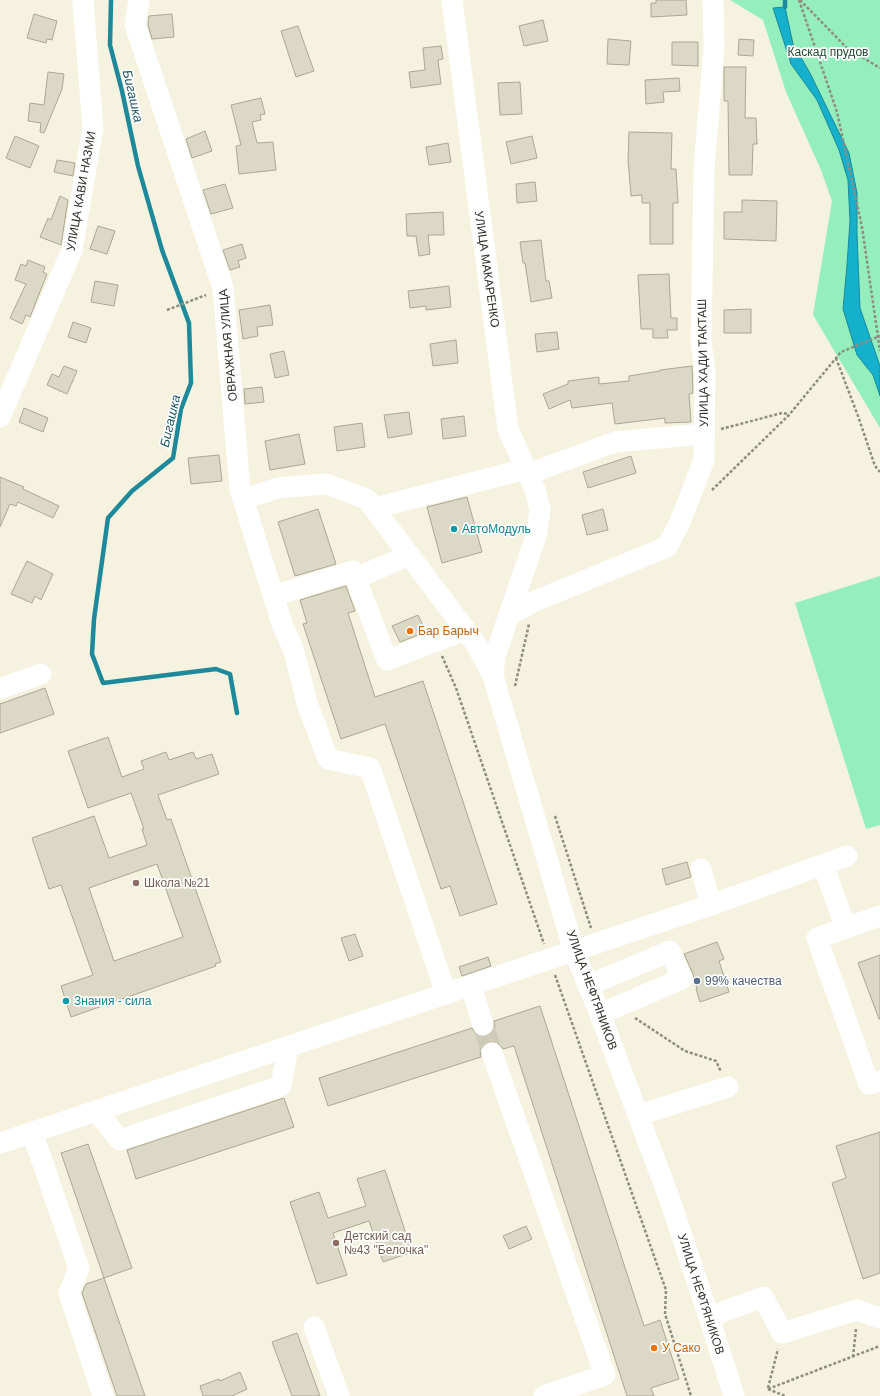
<svg xmlns="http://www.w3.org/2000/svg" width="880" height="1396" font-family="Helvetica,sans-serif">
	<style>
		.green { fill: #95efbc }
		.water { fill: #15b0cb; stroke: #1d899a }
		.lines { fill: none; stroke-linecap: round; stroke-linejoin: round }
		.stream { stroke: #1d899a; stroke-width: 4.5 }
		.building { fill: #dbd8c5; stroke: #aaa795; fill-rule: evenodd }
		.minor-tunnel { stroke: #cecbba; stroke-width: 21; stroke-dasharray: 21 10; stroke-linecap: butt }
		.path { stroke: #8f8d80; stroke-width: 2.5; stroke-dasharray: 3 2; stroke-linecap: butt }
		.minor { stroke: #fff; stroke-width: 21 }
		.culture-dot { fill: #0f9aa8; stroke: #fff; stroke-width: 1.5 }
		.food-dot { fill: #e8710a; stroke: #fff; stroke-width: 1.5 }
		.education-dot { fill: #8d6e63; stroke: #fff; stroke-width: 1.5 }
		.service-dot { fill: #5c6f8a; stroke: #fff; stroke-width: 1.5 }
		.labels { text-anchor: middle; dominant-baseline: central; stroke-width: 3.5; stroke-linejoin: round; paint-order: stroke }
		.park-label { font-size: 12px; fill: #204832; stroke: #fff }
		.street-label { font-size: 12px; fill: #302f28; stroke: #fff }
		.culture-label { font-size: 12px; fill: #0d838f; stroke: #fff; text-anchor: start }
		.food-label { font-size: 12px; fill: #c56008; stroke: #fff; text-anchor: start }
		.education-label { font-size: 12px; fill: #785e54; stroke: #fff; text-anchor: start }
		.service-label { font-size: 12px; fill: #4e5e75; stroke: #fff; text-anchor: start }
		.water-label { font-size: 13px; font-style: italic; fill: #1c545f; stroke: #fff }
	</style>
	<rect width="100%" height="100%" fill="#f5f2df"/>
	<g class="green">
		<polygon points="730,0 880,0 880,428 813,315 832,201 821,170 786,92 763,20"/>
		<polygon points="880,576 880,825 866,829 795,603"/>
	</g>
	<polygon class="water" points="785,7 793,44 810,73 849,153 857,193 857,233 860,308 880,366 880,396 873,375 857,355 843,309 847,265 850,221 848,180 839,150 817,100 791,64 773,8"/>
	<g class="lines">
		<g class="stream">
			<polyline points="111,0 110,45 122,91 138,166 162,250 189,323 191,383 181,409 173,458 132,491 108,518 94,619 92,654 103,683 216,669 230,674 237,713"/>
			<polyline points="785,7 785,0"/>
		</g>
	</g>
	<g class="building">
		<polygon points="656,0 686,0 687,15 651,17 651,3 656,3"/>
		<polygon points="34,14 57,21 52,40 47,39 46,43 27,38"/>
		<polygon points="172,14 174,37 152,39 148,25 149,16"/>
		<polygon points="543,20 548,41 524,46 519,26"/>
		<polygon points="298,26 314,71 296,77 281,31"/>
		<polygon points="608,39 631,41 629,65 607,64"/>
		<polygon points="739,39 754,40 753,56 738,55"/>
		<polygon points="672,42 698,42 698,66 672,65"/>
		<polygon points="441,46 443,59 438,60 441,84 411,88 409,72 425,70 423,48"/>
		<polygon points="724,67 746,67 745,118 756,118 757,144 753,144 752,175 729,175 728,101 724,101"/>
		<polygon points="48,72 64,74 62,89 44,133 40,132 41,123 28,121 30,103 44,105"/>
		<polygon points="679,78 680,91 663,92 664,102 646,104 645,80"/>
		<polygon points="520,82 522,114 500,115 498,83"/>
		<polygon points="261,98 265,114 260,115 261,120 252,122 257,143 273,142 276,170 239,174 236,146 241,145 231,105"/>
		<polygon points="205,131 212,151 192,158 186,139"/>
		<polygon points="629,132 672,133 671,169 676,169 678,203 673,203 673,244 650,244 650,203 642,203 642,195 631,196 628,160"/>
		<polygon points="15,136 39,146 30,168 6,158"/>
		<polygon points="532,136 537,158 511,164 506,142"/>
		<polygon points="448,143 451,162 429,165 426,147"/>
		<polygon points="57,160 75,163 73,176 54,172"/>
		<polygon points="535,182 537,201 517,203 516,184"/>
		<polygon points="225,184 233,208 211,214 203,190"/>
		<polygon points="60,196 68,200 61,245 40,237 48,218 51,220"/>
		<polygon points="742,200 777,201 776,241 724,239 724,212 742,212"/>
		<polygon points="443,212 444,235 428,235 430,254 419,256 416,236 407,236 406,214"/>
		<polygon points="98,226 115,231 107,254 90,249"/>
		<polygon points="541,240 546,281 549,281 552,298 531,302 525,263 523,263 520,242"/>
		<polygon points="242,244 246,258 238,261 240,267 230,270 223,250"/>
		<polygon points="28,260 45,267 43,272 47,274 30,317 26,315 22,324 10,318 26,284 15,280 21,264 26,266"/>
		<polygon points="669,274 671,318 677,318 677,330 667,330 668,338 653,338 653,329 641,329 638,275"/>
		<polygon points="95,281 118,285 114,306 91,302"/>
		<polygon points="449,286 451,307 426,310 426,306 410,308 408,291"/>
		<polygon points="270,305 273,325 257,327 258,336 243,339 239,310"/>
		<polygon points="751,309 751,333 724,333 724,310"/>
		<polygon points="73,322 91,328 86,343 68,337"/>
		<polygon points="557,332 559,349 537,352 535,334"/>
		<polygon points="456,340 458,363 433,366 430,344"/>
		<polygon points="284,351 289,375 275,378 270,354"/>
		<polygon points="64,366 77,371 67,394 47,385 52,374 59,377"/>
		<polygon points="692,366 693,393 689,394 691,422 665,423 665,418 615,424 612,403 572,408 570,400 549,409 543,394 568,384 568,381 599,377 599,384 629,381 629,376 660,371 660,370"/>
		<polygon points="262,387 264,402 245,404 244,389"/>
		<polygon points="24,408 48,418 43,432 19,422"/>
		<polygon points="409,412 412,434 388,438 384,415"/>
		<polygon points="464,416 466,436 443,439 441,419"/>
		<polygon points="362,423 365,447 337,451 334,427"/>
		<polygon points="299,434 305,464 270,470 265,441"/>
		<polygon points="219,455 222,481 191,484 188,458"/>
		<polygon points="631,456 636,473 588,488 583,472"/>
		<polygon points="0,477 24,487 23,489 59,506 53,518 18,502 16,506 10,504 0,527"/>
		<polygon points="467,497 482,552 442,563 427,507"/>
		<polygon points="318,509 336,564 295,576 278,522"/>
		<polygon points="603,509 608,530 587,535 582,515"/>
		<polygon points="27,561 53,574 41,600 35,596 32,603 11,594"/>
		<polygon points="346,586 355,611 348,613 375,697 423,681 497,904 460,916 450,886 441,889 385,724 341,739 303,624 307,623 300,600"/>
		<polygon points="418,615 426,632 400,642 392,626"/>
		<polygon points="45,688 54,714 0,733 0,704"/>
		<path d="M108 737 122 777 144 769 141 761 166 752 169 760 193 752 196 759 212 754 219 774 158 795 167 820 171 819 221 962 215 964 216 966 71 1017 61 986 93 975 61 885 49 889 32 838 94 816 109 858 147 845 142 829H144L131 793 88 808 68 751ZM157 864 183 937 114 961 89 888Z"/>
		<polygon points="687,862 691,877 666,885 662,869"/>
		<polygon points="355,934 363,956 349,961 341,938"/>
		<polygon points="717,942 724,959 719,961 729,992 700,1002 696,989 697,989 693,974 684,954"/>
		<polygon points="880,955 880,1019 879,1019 858,963"/>
		<polygon points="488,957 491,966 462,976 459,967"/>
		<polygon points="540,1006 644,1326 660,1320 679,1379 651,1388 654,1396 627,1396 514,1046 503,1049 499,1044 495,1041 488,1042 483,1046 480,1050 481,1057 328,1106 319,1078 472,1028 475,1033 480,1037 487,1036 491,1033 495,1028 494,1021"/>
		<polygon points="284,1098 294,1127 136,1179 127,1150"/>
		<polygon points="880,1132 880,1273 863,1279 832,1183 846,1178 836,1146"/>
		<polygon points="88,1144 132,1268 104,1278 61,1153"/>
		<polygon points="385,1170 412,1252 383,1262 369,1221 333,1233 347,1275 317,1284 290,1202 319,1192 328,1218 366,1206 357,1179"/>
		<polygon points="526,1226 532,1239 509,1249 503,1236"/>
		<polygon points="104,1278 145,1396 117,1396 82,1293 86,1284"/>
		<polygon points="297,1333 320,1396 292,1396 272,1342"/>
		<polygon points="240,1372 247,1389 232,1396 203,1396 200,1386 219,1379 220,1381"/>
	</g>
	<g class="lines">
		<polyline class="minor-tunnel" points="483,1025 492,1053"/>
		<g class="path">
			<polyline points="799,0 837,112 862,227 880,351"/>
			<polyline points="800,0 847,48 880,68"/>
			<polyline points="167,310 206,295"/>
			<polyline points="836,358 858,416 875,466 880,472"/>
			<polyline points="721,429 782,413 788,414"/>
			<polyline points="712,490 789,415 841,352 880,336"/>
			<polyline points="442,656 456,688 544,944"/>
			<polyline points="515,686 529,624"/>
			<polyline points="555,816 591,928"/>
			<polyline points="555,975 666,1290 665,1314 691,1396"/>
			<polyline points="635,1018 685,1051 716,1061 721,1072"/>
			<polyline points="853,1357 856,1329"/>
			<polyline points="768,1388 778,1349"/>
			<polyline points="768,1389 880,1346"/>
			<polyline points="768,1389 785,1396"/>
		</g>
		<g class="minor">
			<polyline points="139,0 135,25 223,288 240,490 243,499 283,627 293,648 307,703 328,759 370,768 446,994"/>
			<polyline points="452,0 508,429 536,492 540,510 537,533 495,656 493,676 574,951 600,1014 670,1200 709,1317 734,1396"/>
			<polyline points="0,417 72,250 93,128 83,2 84,0"/>
			<polyline points="528,474 615,442 704,434"/>
			<polyline points="243,499 278,488 326,484 367,499 476,644 493,676"/>
			<polyline points="375,508 526,469"/>
			<polyline points="356,578 410,555"/>
			<polyline points="273,596 353,571 387,660 465,630"/>
			<polyline points="509,615 535,601 667,547 680,522 704,460 705,372 701,342 704,169 714,47 713,0"/>
			<polyline points="0,689 41,674"/>
			<polyline points="823,865 846,928"/>
			<polyline points="701,869 711,905"/>
			<polyline points="880,916 817,938 869,1084 880,1081"/>
			<polyline points="471,985 483,1025"/>
			<polyline points="589,985 670,951 682,979 600,1014"/>
			<polyline points="492,1053 605,1375 544,1396"/>
			<polyline points="96,1111 120,1140 281,1086 288,1047"/>
			<polyline points="639,1115 728,1087"/>
			<polyline points="32,1132 79,1268 69,1293 103,1396"/>
			<polyline points="0,1143 711,905 847,856"/>
			<polyline points="709,1317 763,1297 782,1333 857,1310 880,1318"/>
			<polyline points="314,1327 339,1396"/>
		</g>
	</g>
	<g class="culture-dot">
		<circle cx="454" cy="529" r="4"/>
		<circle cx="66" cy="1001" r="4"/>
	</g>
	<g class="food-dot">
		<circle cx="410" cy="631" r="4"/>
		<circle cx="654" cy="1348" r="4"/>
	</g>
	<g class="education-dot">
		<circle cx="136" cy="883" r="4"/>
		<circle cx="336" cy="1243" r="4"/>
	</g>
	<circle class="service-dot" cx="697" cy="981" r="4"/>
	<g class="labels">
		<g class="park-label">
			<text x="828" y="52">Каскад прудов</text>
		</g>
		<g class="street-label">
			<text transform="translate(81 191) rotate(-80)">УЛИЦА КАВИ НАЗМИ</text>
			<text transform="translate(487 269) rotate(82)">УЛИЦА МАКАРЕНКО</text>
			<text transform="translate(228 345) rotate(-95)">ОВРАЖНАЯ УЛИЦА</text>
			<text transform="translate(703 363) rotate(-91)">УЛИЦА ХАДИ ТАКТАШ</text>
			<text transform="translate(592 990) rotate(70)">УЛИЦА НЕФТЯНИКОВ</text>
			<text transform="translate(701 1294) rotate(72)">УЛИЦА НЕФТЯНИКОВ</text>
		</g>
		<g class="culture-label">
			<text x="462" y="529">АвтоМодуль</text>
			<text x="74" y="1001">Знания - сила</text>
		</g>
		<g class="food-label">
			<text x="418" y="631">Бар Барыч</text>
			<text x="662" y="1348">У Сако</text>
		</g>
		<g class="education-label">
			<text x="144" y="883">Школа №21</text>
			<text x="344" y="1236">Детский сад<tspan x="344" dy="14">№43 "Белочка"</tspan></text>
		</g>
		<g class="service-label">
			<text x="705" y="981">99% качества</text>
		</g>
		<g class="water-label">
			<text transform="translate(133 96) rotate(77)">Бигашка</text>
			<text transform="translate(170 421) rotate(-77)">Бигашка</text>
		</g>
	</g>
</svg>
